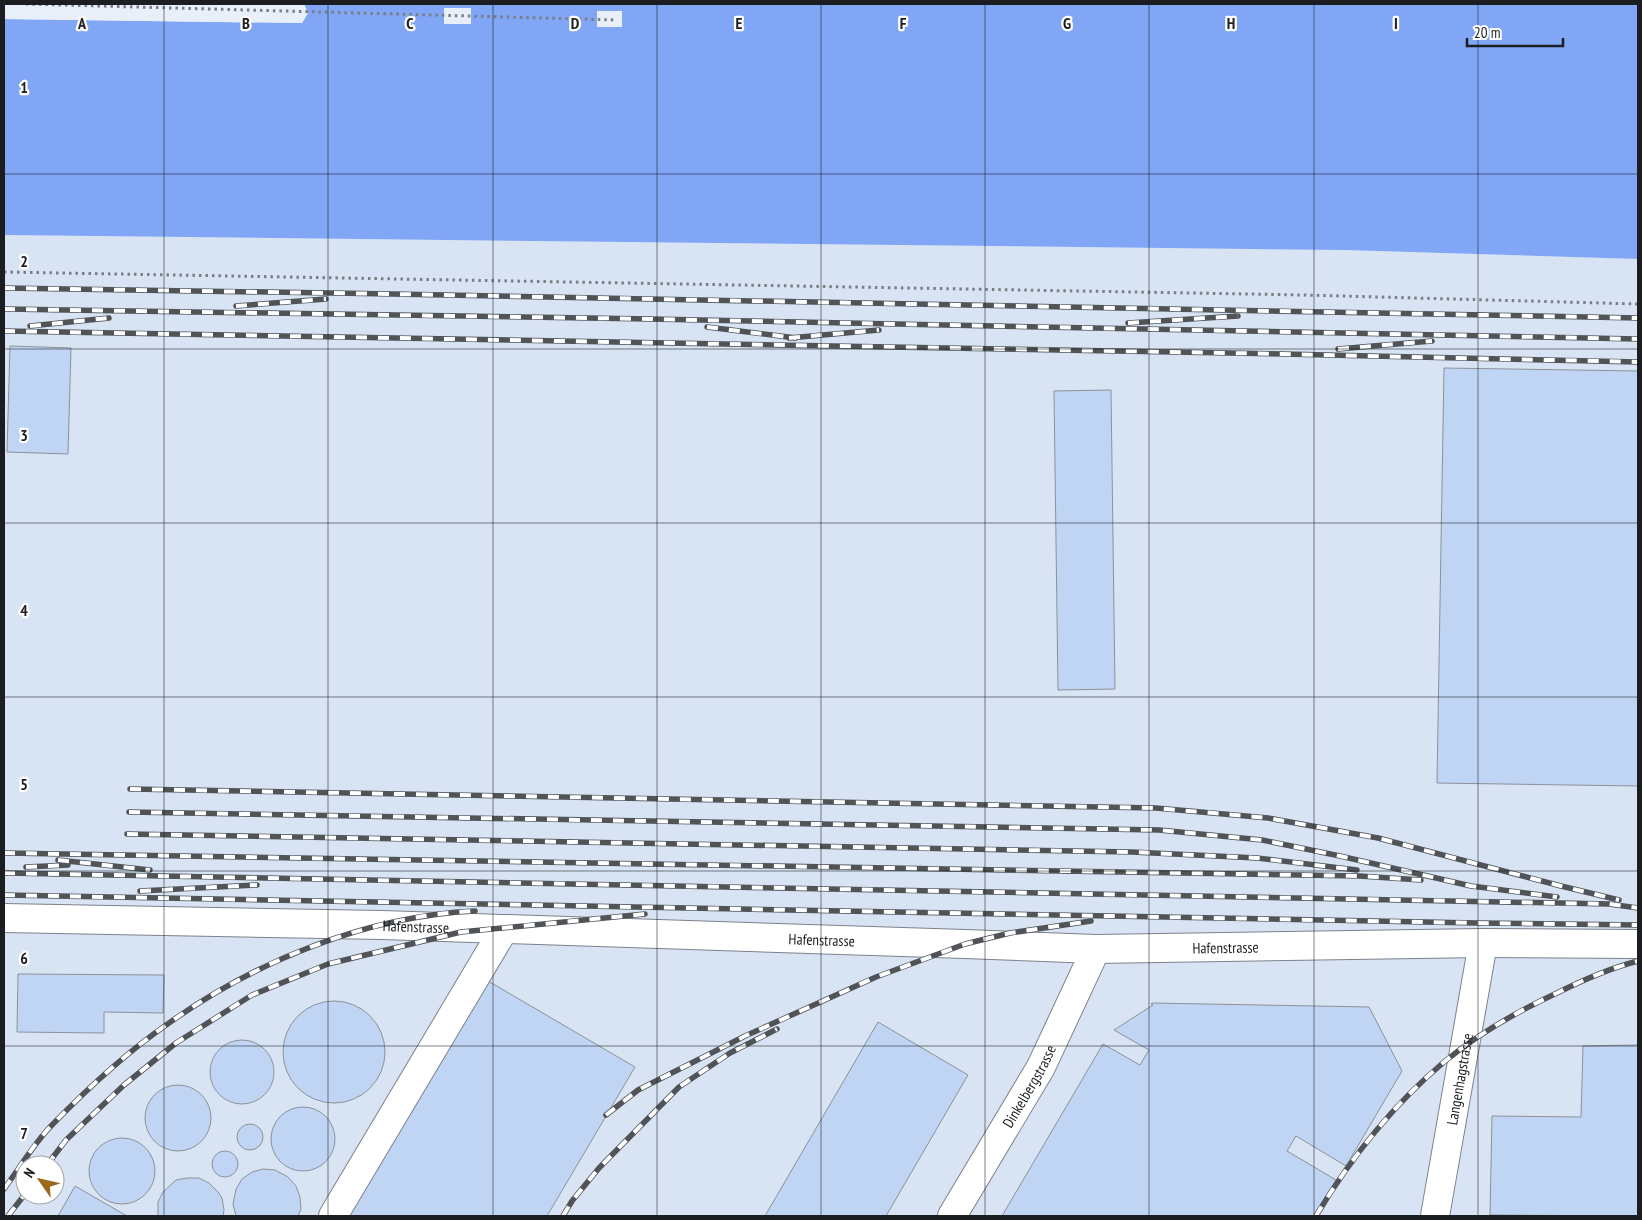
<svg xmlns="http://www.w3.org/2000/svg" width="1642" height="1220" font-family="'PT Sans Narrow',sans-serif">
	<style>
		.built { fill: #d8e3f3; fill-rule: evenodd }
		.water { fill: #81a6f5; fill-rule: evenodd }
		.pier { fill: #e8eff8 }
		.building { fill: #c0d5f4; stroke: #8c919a }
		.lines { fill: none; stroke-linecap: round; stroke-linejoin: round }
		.minor-casing { stroke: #7c828a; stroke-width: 30 }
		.path { stroke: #7a7e84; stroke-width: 3; stroke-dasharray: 2.5 4; stroke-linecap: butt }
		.minor { stroke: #fff; stroke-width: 28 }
		.rail-casing { stroke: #505458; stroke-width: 5.5 }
		.rail { stroke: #fff; stroke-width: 4; stroke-dasharray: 11; stroke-linecap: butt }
		.grid { fill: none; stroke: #1b1d20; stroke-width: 1; stroke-opacity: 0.55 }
		.labels { text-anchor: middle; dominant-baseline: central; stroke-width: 4.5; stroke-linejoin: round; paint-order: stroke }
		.street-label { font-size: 15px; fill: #1b1d20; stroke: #fff }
		.grid-label { font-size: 16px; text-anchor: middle; font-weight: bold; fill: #1b1d20; stroke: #fff; stroke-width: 4.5; stroke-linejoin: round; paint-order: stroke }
	</style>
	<rect width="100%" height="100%" fill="#e8eff8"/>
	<path class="built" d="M4 235 1344 250 1638 259V1216H4ZM25 1165H55V1195H25Z"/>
	<path class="water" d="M284 4H1638V259L1344 250 4 235V19L302 23 308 13 304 4ZM444 8H471V24H444ZM597 11H622V27H597Z"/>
	<polygon class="pier" points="281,4 304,4 308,13 302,23 4,19 4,16 301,21 305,13 302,7 284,6"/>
	<g class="building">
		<polygon points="10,346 71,348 68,454 7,452"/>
		<polygon points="1444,368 1638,371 1638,786 1437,783"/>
		<polygon points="1111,390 1115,689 1058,690 1054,391"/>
		<polygon points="18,974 164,975 163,1013 104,1012 104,1033 17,1032"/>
		<polygon points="483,978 635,1067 547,1216 344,1216"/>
		<circle cx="334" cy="1052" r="51"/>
		<polygon points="1152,1003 1369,1007 1402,1071 1346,1166 1296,1136 1287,1151 1336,1180 1315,1216 1002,1216 1103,1044 1140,1065 1149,1050 1114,1030 1153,1005 1151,1004"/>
		<polygon points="878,1022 968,1075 886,1216 765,1216"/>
		<circle cx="242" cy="1072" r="32"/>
		<polygon points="1638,1045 1638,1216 1490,1215 1492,1116 1581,1117 1583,1046"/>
		<circle cx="178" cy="1118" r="33"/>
		<circle cx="303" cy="1139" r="32"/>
		<circle cx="250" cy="1137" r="13"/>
		<circle cx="122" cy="1171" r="33"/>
		<circle cx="225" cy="1164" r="13"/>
		<polygon points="263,1169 275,1170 288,1177 296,1186 300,1197 301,1209 298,1216 236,1216 233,1204 236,1189 242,1179 252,1172"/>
		<polygon points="187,1178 199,1178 209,1183 218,1192 222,1198 224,1210 223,1216 158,1216 158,1202 163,1192 176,1180"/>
		<polygon points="75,1186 127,1216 58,1216"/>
	</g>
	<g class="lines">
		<defs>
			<g id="minor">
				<path id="s1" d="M4 918 382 925 965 944 1096 949 1483 943 1638 944"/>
				<polyline points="333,1216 504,929"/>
				<path id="s2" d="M952 1216 1041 1067 1096 949"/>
				<path id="s3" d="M1435 1216 1483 943"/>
			</g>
		</defs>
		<use href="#minor" class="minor-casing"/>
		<g class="path">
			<polyline points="26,4 616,20"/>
			<polyline points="4,272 1304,295 1638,304"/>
		</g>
		<use href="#minor" class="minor"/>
		<defs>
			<g id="rail">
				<polyline points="4,288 393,294 1638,318"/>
				<polyline points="236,306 326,299"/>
				<polyline points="4,309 650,319 1638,339"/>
				<polyline points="1128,323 1238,316"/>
				<polyline points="30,326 109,318"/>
				<polyline points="707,327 796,338"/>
				<polyline points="4,331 1283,354 1638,362"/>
				<polyline points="789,338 879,330"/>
				<polyline points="1338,349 1432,341"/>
				<polyline points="130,789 1156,808 1268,818 1378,838 1561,886 1619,900"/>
				<polyline points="129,812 1159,830 1262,840 1340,856 1471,886 1557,897"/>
				<polyline points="127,834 1132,852 1257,858 1357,870"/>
				<polyline points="4,853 1359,876 1421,880"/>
				<polyline points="58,860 150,870"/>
				<polyline points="26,867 68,865"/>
				<polyline points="4,873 1609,904 1638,908"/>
				<polyline points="140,891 257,885"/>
				<polyline points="4,895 1477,923 1638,925"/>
				<polyline points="606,1115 638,1090 745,1036 876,977 965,944 1010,933 1091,921"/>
				<polyline points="47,1165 66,1140 124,1085 176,1043 252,995 328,964 461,932 645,914"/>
				<path d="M4 1189C19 1169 34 1143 52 1125 87 1089 127 1052 169 1023 256 961 367 916 475 911"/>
				<polyline points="8,1216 25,1194"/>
				<polyline points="563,1216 572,1201 599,1168 679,1087 730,1053 777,1029"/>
				<path d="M1316 1216C1350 1159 1393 1105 1444 1062 1478 1034 1518 1011 1557 993 1583 980 1610 968 1638 961"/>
			</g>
		</defs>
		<use href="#rail" class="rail-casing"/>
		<use href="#rail" class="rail"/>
	</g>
	<path class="grid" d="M164 4V1216M328 4V1216M493 4V1216M657 4V1216M821 4V1216M985 4V1216M1149 4V1216M1314 4V1216M1478 4V1216M4 174H1638M4 349H1638M4 523H1638M4 697H1638M4 871H1638M4 1046H1638"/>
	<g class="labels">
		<g class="street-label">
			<text stroke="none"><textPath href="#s1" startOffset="412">Hafenstrasse</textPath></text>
			<text stroke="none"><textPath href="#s1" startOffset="818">Hafenstrasse</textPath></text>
			<text stroke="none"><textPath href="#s1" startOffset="1222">Hafenstrasse</textPath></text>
			<text stroke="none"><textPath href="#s3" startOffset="139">Langenhagstrasse</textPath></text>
			<text stroke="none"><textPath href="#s2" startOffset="151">Dinkelbergstrasse</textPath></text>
		</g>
	</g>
	<g class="grid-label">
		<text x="82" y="29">A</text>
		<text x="246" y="29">B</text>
		<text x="410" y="29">C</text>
		<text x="575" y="29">D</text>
		<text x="739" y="29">E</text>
		<text x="903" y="29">F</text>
		<text x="1067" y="29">G</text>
		<text x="1231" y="29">H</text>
		<text x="1396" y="29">I</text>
		<text x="24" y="93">1</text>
		<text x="24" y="267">2</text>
		<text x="24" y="441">3</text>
		<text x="24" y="616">4</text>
		<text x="24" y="790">5</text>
		<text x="24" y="964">6</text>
		<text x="24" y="1139">7</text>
	</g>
	<rect width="1642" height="1220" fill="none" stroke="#1b1d20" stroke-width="10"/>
	<g transform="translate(40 1180) rotate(304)"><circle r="24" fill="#ffffff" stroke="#a4a5a6"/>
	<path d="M0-4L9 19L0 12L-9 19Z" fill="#9c671f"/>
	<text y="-8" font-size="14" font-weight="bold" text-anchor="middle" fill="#1b1d20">N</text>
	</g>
	<path d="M1467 38v8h96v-8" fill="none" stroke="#1b1d20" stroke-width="2.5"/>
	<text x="1474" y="38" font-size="15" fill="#1b1d20" stroke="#ffffff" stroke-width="4" paint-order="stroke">20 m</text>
</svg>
